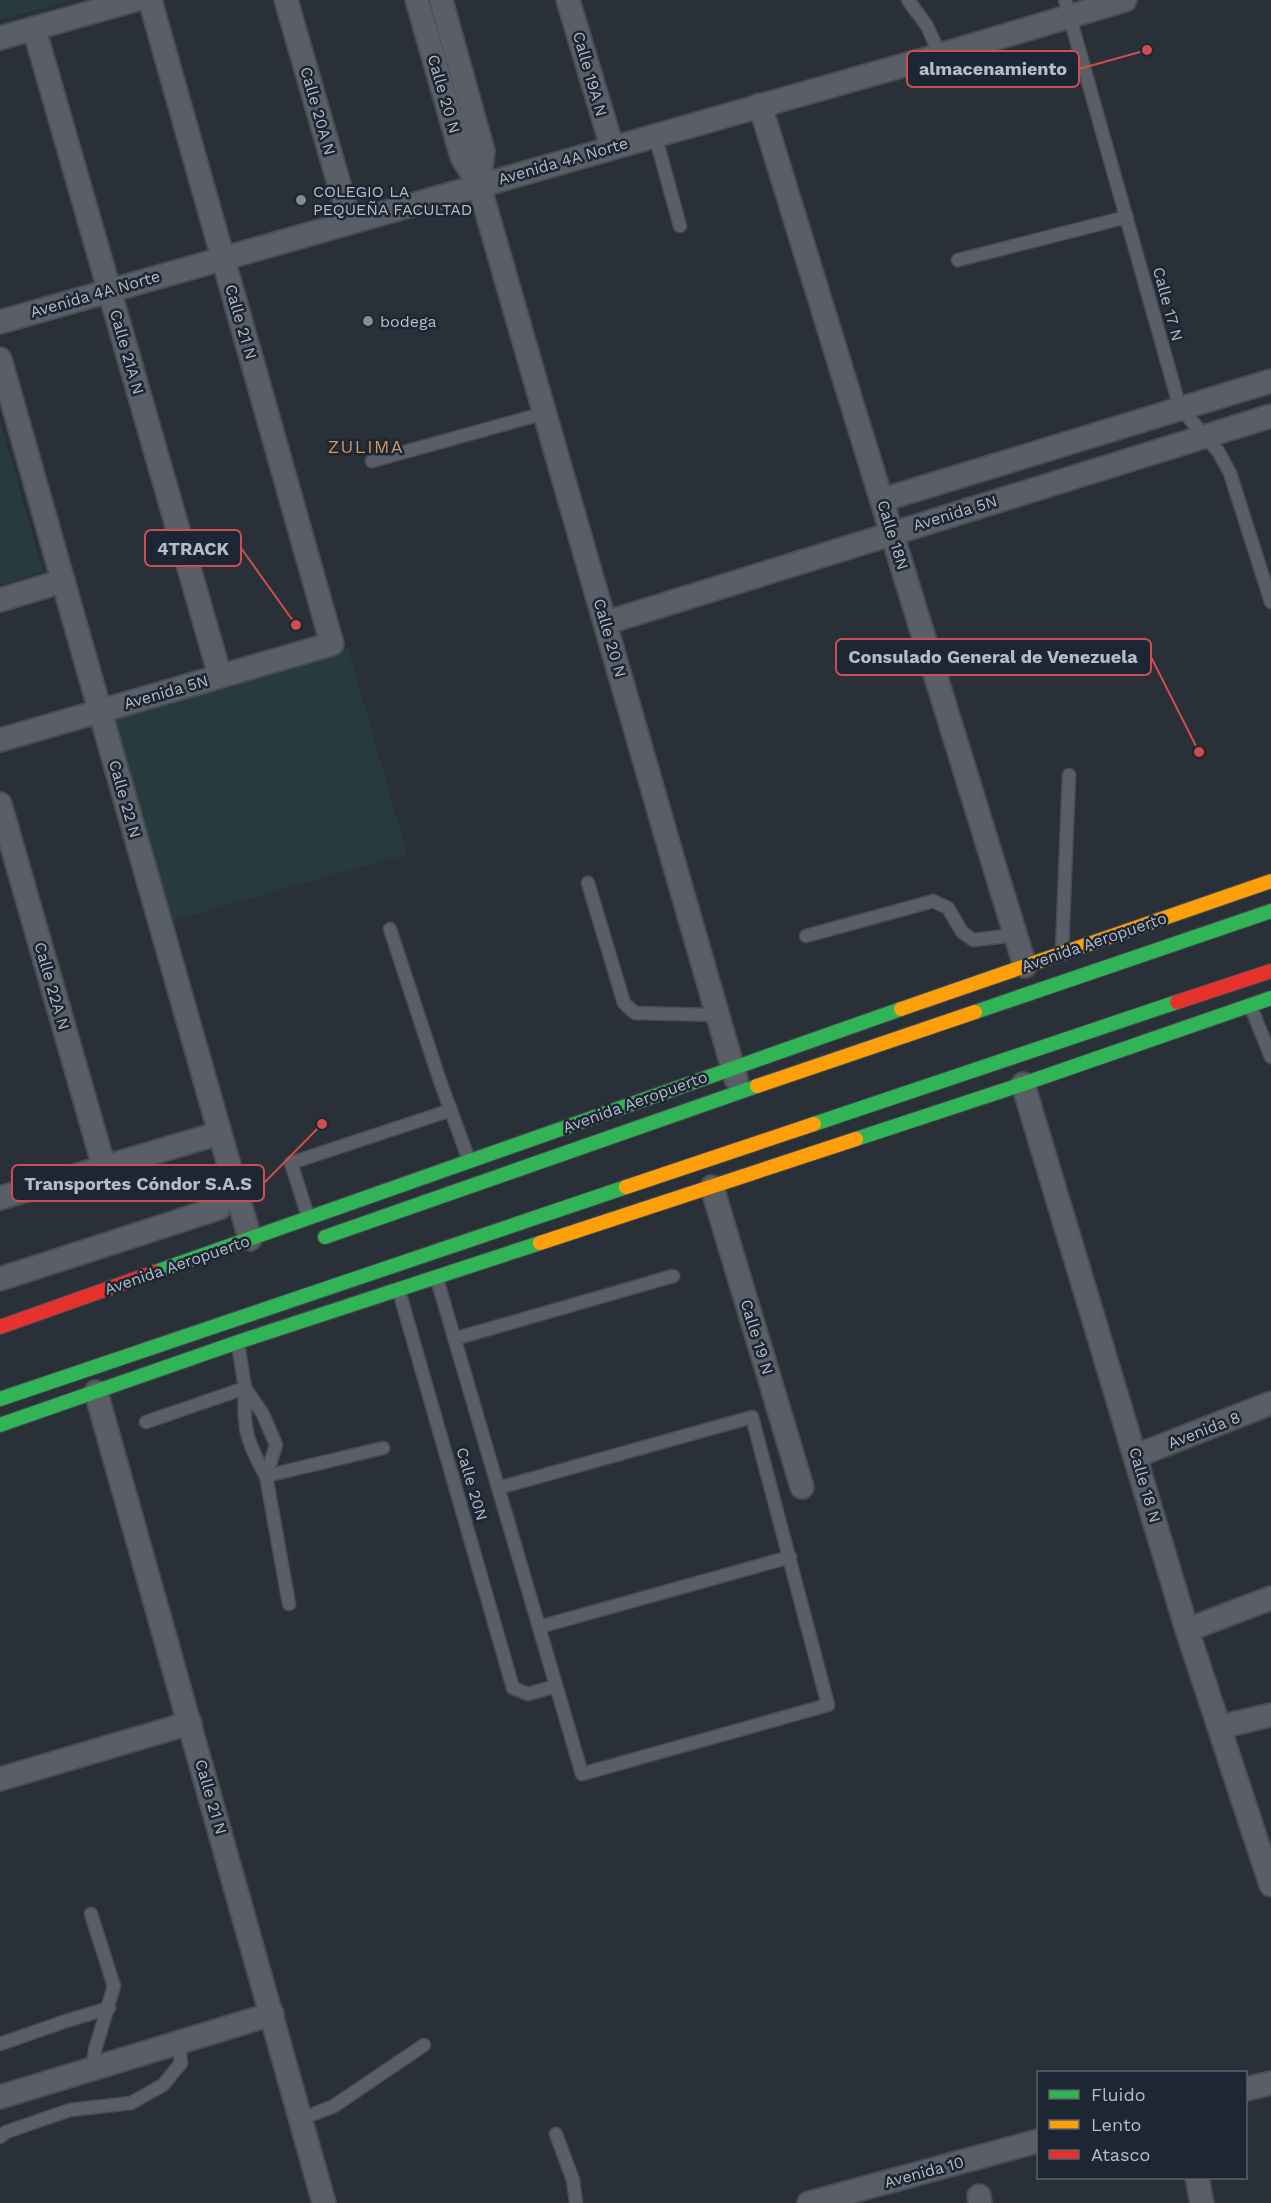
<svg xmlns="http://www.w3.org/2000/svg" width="1271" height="2203" font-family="'Work Sans',sans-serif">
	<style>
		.green { fill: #273a3e }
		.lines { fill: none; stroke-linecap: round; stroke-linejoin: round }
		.lane-casing { stroke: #484c53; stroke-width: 15 }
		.street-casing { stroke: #484c53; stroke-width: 26 }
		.fast-casing { stroke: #484c53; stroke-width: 16 }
		.slow-casing { stroke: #484c53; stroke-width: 16 }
		.jam-casing { stroke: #484c53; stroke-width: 16 }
		.lane { stroke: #5a5e66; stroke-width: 12 }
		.street { stroke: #5a5e66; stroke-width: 22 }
		.fast { stroke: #30b455; stroke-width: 14 }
		.slow { stroke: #ff9f0a; stroke-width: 14 }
		.jam { stroke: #e5322d; stroke-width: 14 }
		.poi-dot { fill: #848b96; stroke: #1d2633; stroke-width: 2 }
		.labels { text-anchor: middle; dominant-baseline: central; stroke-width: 5; stroke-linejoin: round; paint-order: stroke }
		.street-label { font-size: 16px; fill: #b4bcc9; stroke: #1d2633 }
		.poi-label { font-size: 16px; fill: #b4bcc9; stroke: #1d2633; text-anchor: start }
		.neighbourhood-label { font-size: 18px; letter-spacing: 1.5px; fill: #d59563; stroke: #1d2633 }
		.leader { fill: none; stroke: #ce4d50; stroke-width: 2 }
		.callout-dot { fill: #ce4d50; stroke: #1d2633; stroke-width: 2 }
		.callout { fill: #1d2633; stroke: #ce4d50; stroke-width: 2 }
		.callout-label { font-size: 18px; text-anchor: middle; font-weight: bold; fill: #b4bcc9 }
	</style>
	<rect width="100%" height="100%" fill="#2a3038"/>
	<g class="green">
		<polygon points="0,0 70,0 0,20"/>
		<polygon points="0,421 43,572 0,585"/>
		<polygon points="348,648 407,854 172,921 111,720"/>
	</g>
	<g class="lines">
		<defs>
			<g id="lane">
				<polyline points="908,0 927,26 940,55"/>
				<polyline points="1065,0 1180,408 1218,451 1230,473 1271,602"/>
				<polyline points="655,135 680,226"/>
				<polyline points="958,260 1127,217"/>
				<polyline points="372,461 545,413"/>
				<polyline points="588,883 624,1003 635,1013 718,1015"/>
				<polyline points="390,929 440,1081 469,1160"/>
				<polyline points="806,936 933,901 948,908 962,932 973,940 1016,935"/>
				<polyline points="1062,950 1069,775"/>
				<polyline points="1250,1005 1271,1057"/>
				<polyline points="308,1216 291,1163 451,1110"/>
				<polyline points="437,1279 582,1774 828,1705 752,1417 498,1488"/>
				<polyline points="399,1291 513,1688 528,1694 556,1686"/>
				<polyline points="454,1339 673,1276"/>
				<polyline points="238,1344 245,1388 263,1414 276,1445 266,1476 289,1604"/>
				<path d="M146 1422 245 1388C243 1428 246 1441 266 1476L383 1448"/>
				<polyline points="539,1627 790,1557"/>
				<polyline points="91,1914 114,1986 95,2050 93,2068"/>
				<polyline points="0,2044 66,2021 109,2008"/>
				<polyline points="301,2119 334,2106 424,2045"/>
				<polyline points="556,2134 573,2180 576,2203"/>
				<polyline points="0,2137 6,2132 70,2110 131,2103 163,2085 181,2063 179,2043"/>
			</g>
			<g id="street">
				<polyline points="286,0 350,222"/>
				<polyline points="417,0 462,157 479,185 736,1079"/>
				<polyline points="441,0 483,151 479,185"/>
				<polyline points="568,0 612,147"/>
				<polyline points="34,28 220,676"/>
				<polyline points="0,38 135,0"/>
				<polyline points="760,105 1025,966"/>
				<polyline points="0,322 940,55 1125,0"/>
				<polyline points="0,359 250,1239"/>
				<polyline points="882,500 1271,381"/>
				<polyline points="0,600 63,581"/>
				<polyline points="605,623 1271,416"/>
				<polyline points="0,740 332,644 150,0"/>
				<polyline points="0,804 104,1167"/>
				<polyline points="1023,1084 1187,1630 1271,1885"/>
				<polyline points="712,1187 802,1487"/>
				<polyline points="0,1198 220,1133"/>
				<polyline points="0,1279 219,1208"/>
				<polyline points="96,1392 324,2203"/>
				<polyline points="1136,1456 1271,1403"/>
				<polyline points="1187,1630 1271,1598"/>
				<polyline points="1220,1727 1271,1715"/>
				<polyline points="0,1779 190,1723"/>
				<polyline points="1246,2089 1271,2083"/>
				<polyline points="0,2097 272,2014"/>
				<polyline points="1197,2178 1202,2203"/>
				<polyline points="979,2196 980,2203"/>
				<polyline points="809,2203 1038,2141"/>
			</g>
			<g id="fast">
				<polyline points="975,1012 1271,911"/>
				<polyline points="814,1124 1177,1002"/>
				<polyline points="856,1139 1023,1084 1271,998"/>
				<polyline points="325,1237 757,1086"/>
				<polyline points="155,1272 901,1009"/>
				<polyline points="0,1399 626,1187"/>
				<polyline points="0,1425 238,1342 540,1243"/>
			</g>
			<g id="slow">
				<polyline points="901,1009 1271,881"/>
				<polyline points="757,1086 975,1012"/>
				<polyline points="626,1187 814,1124"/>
				<polyline points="540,1243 856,1139"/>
			</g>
			<g id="jam">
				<polyline points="1177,1002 1271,971"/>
				<polyline points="0,1327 155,1272"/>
			</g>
		</defs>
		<use href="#lane" class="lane-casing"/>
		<use href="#street" class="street-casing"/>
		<use href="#fast" class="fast-casing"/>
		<use href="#slow" class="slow-casing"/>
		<use href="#jam" class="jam-casing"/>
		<use href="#lane" class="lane"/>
		<use href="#street" class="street"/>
		<use href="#fast" class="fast"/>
		<use href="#slow" class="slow"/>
		<use href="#jam" class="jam"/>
	</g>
	<g class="poi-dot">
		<circle cx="301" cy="200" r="6"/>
		<circle cx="368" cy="321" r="6"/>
	</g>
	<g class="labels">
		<g class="street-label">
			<text transform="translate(590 74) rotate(74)">Calle 19A N</text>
			<text transform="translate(444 94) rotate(74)">Calle 20 N</text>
			<text transform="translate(318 111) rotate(74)">Calle 20A N</text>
			<text transform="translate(563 161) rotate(-16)">Avenida 4A Norte</text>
			<text transform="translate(95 294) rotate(-16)">Avenida 4A Norte</text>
			<text transform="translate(1168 304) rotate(75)">Calle 17 N</text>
			<text transform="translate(241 322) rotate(74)">Calle 21 N</text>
			<text transform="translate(127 352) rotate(74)">Calle 21A N</text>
			<text transform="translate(955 513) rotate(-17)">Avenida 5N</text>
			<text transform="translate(893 535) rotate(73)">Calle 18N</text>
			<text transform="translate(610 638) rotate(74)">Calle 20 N</text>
			<text transform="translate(166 692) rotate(-16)">Avenida 5N</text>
			<text transform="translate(125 799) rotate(74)">Calle 22 N</text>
			<text transform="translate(1094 942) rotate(-19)">Avenida Aeropuerto</text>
			<text transform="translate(52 986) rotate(74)">Calle 22A N</text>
			<text transform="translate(635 1102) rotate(-20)">Avenida Aeropuerto</text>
			<text transform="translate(177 1265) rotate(-19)">Avenida Aeropuerto</text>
			<text transform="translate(757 1337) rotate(73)">Calle 19 N</text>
			<text transform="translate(1204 1430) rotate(-21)">Avenida 8</text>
			<text transform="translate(472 1484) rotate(74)">Calle 20N</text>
			<text transform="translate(1145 1485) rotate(74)">Calle 18 N</text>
			<text transform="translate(211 1797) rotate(74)">Calle 21 N</text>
			<text transform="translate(924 2172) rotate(-15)">Avenida 10</text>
		</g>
		<g class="poi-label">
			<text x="313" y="191">COLEGIO LA<tspan x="313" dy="18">PEQUEÑA FACULTAD</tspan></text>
			<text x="380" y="321">bodega</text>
		</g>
		<g class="neighbourhood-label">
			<text x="366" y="446">ZULIMA</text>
		</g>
	</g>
	<path class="leader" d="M1147 50L1079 69M296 625L241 548M1199 752L1151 657M322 1124L264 1183"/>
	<g class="callout-dot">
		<circle cx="1147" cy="50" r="6"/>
		<circle cx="296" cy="625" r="6"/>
		<circle cx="1199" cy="752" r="6"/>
		<circle cx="322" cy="1124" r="6"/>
	</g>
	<g class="callout">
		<rect x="907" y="51" width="172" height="36" rx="6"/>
		<rect x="145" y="530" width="96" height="36" rx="6"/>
		<rect x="836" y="639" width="315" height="36" rx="6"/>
		<rect x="12" y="1165" width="252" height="36" rx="6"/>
	</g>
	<g class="callout-label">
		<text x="993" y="75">almacenamiento</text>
		<text x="193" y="555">4TRACK</text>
		<text x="993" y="663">Consulado General de Venezuela</text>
		<text x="138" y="1190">Transportes Cóndor S.A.S</text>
	</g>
	<rect x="1037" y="2071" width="210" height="108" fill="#1d2633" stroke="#59626f" stroke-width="1.5"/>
	<rect x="1049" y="2090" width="30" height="9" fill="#30b455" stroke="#59626f" stroke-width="1.5"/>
	<text x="1091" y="2101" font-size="18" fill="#b4bcc9">Fluido</text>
	<rect x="1049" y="2120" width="30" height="9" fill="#ff9f0a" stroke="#59626f" stroke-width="1.5"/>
	<text x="1091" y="2131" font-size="18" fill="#b4bcc9">Lento</text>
	<rect x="1049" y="2150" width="30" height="9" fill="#e5322d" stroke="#59626f" stroke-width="1.5"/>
	<text x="1091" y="2161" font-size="18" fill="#b4bcc9">Atasco</text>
</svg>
